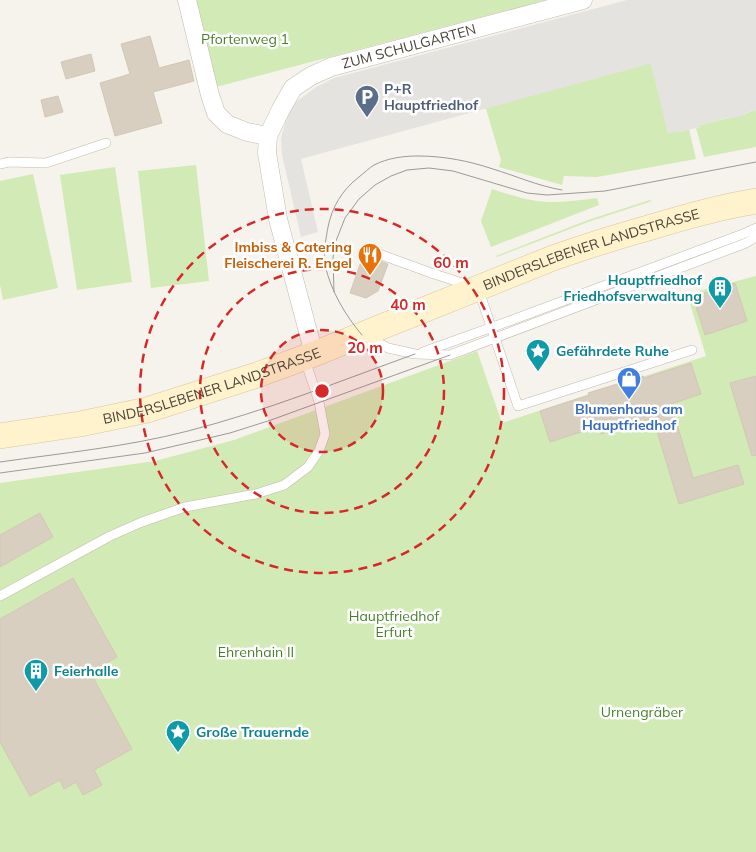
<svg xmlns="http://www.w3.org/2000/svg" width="756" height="852" font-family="Mulish,sans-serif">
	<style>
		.green { fill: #d2eab5 }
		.parking { fill: #e5e3e0 }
		.building { fill: #d8cfc1; stroke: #d3c7b4 }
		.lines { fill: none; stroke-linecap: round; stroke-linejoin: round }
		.lane-casing { stroke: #c2bbae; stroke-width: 10 }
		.street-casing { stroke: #c2bbae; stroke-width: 19 }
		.secondary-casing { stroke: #d6c79b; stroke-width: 26 }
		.lane { stroke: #fff; stroke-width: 9 }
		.street { stroke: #fff; stroke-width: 18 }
		.secondary { stroke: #fff3cd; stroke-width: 25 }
		.tram { stroke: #9a9a9a; stroke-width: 1 }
		.ring { fill: none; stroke: #d62828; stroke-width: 2.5; stroke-dasharray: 9 6 }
		.labels { text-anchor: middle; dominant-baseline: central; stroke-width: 5; stroke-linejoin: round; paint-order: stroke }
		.park-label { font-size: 14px; fill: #4a7f2a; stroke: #fff }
		.street-label { font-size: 14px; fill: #4b4439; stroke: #fff }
		.service-label { font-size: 14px; font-weight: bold; fill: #4e5e75; stroke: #fff; text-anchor: start }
		.food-label { font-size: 14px; font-weight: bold; fill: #c56008; stroke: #fff; text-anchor: end }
		.culture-label { font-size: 14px; font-weight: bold; fill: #0d838f; stroke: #fff; text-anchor: start }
		.shop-label { font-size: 14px; font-weight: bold; fill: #366cbe; stroke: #fff }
		.centre { fill: #d62828; stroke: #fff; stroke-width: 2.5 }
		.ring-label { font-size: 15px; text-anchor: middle; font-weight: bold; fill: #d62828; stroke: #fff; stroke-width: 5; stroke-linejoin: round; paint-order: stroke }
	</style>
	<rect width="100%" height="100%" fill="#f6f3ec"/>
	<g class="green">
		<polygon points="195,0 546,0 216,87"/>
		<polygon points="468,47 653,51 668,133 679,130 680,132 689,129 696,159 597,177 564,176 562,185 499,167 501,160"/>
		<polygon points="756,110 756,147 704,157 696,128 700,127 700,125 728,118 728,119"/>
		<polygon points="196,165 209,281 151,288 138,171"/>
		<polygon points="115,167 132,282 77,290 60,175"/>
		<polygon points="33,174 58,288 3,300 0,285 0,181"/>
		<path d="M492 189C511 195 530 202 550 202 566 202 582 200 597 198L599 205 491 247 481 221Z"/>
		<polygon points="650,200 652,201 588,222 497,257 496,256 588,220"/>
		<polygon points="756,276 756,852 0,852 0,483 155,461 234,440 477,351 502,423 706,356 687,294"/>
	</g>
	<polygon class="parking" points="627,0 756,0 756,110 745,113 746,115 728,119 727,118 700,125 700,127 680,132 679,131 668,133 651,65 649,64 301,159 318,232 301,237 282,155 281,139 286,119 296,102 316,87 334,78"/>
	<g class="building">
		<polygon points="150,36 159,68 189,60 194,81 153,92 162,123 115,136 100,83 130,74 121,44"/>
		<polygon points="91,54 95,71 66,79 61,62"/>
		<polygon points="58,96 63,112 45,117 41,100"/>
		<polygon points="364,253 373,256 377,260 388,264 378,291 366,298 350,293"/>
		<polygon points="735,283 747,321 705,335 693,297"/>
		<polygon points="691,363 701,394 671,404 693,478 738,465 744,484 679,504 653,418 601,434 599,426 550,442 540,411 589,395 588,393 643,376 644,378"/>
		<polygon points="756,376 756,455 752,456 730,383"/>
		<polygon points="40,513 53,537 0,567 0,535"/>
		<polygon points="73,578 117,657 90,672 132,749 94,770 102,785 83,795 76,782 64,789 60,780 30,796 0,742 0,619"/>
	</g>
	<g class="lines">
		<defs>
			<g id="lane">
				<polyline points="0,164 9,162 46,163 106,143"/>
				<polyline points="379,254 434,274 478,288 518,406 692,350"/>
				<polyline points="367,337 388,348 415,354 450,355 746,243 756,237"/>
				<polyline points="423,352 512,320 743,234 756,228"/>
				<polyline points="0,596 110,536 142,522 185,507 256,494 284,485 308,467 319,451 325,434 319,402 305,360"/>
			</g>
			<g id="street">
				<polyline points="187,0 210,95 216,113 227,124 247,132 268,136"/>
				<path id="s1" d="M314 354 278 219 267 153 268 136 281 109 293 88 311 76 331 67 583 0"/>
			</g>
			<g id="secondary">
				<path id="s2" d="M0 436 80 424 147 410 254 376 314 354 553 258C584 247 616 237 648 228 684 217 719 207 756 201"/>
			</g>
		</defs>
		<use href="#lane" class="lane-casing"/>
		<use href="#street" class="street-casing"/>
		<use href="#secondary" class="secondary-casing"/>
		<use href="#lane" class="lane"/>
		<use href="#street" class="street"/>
		<use href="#secondary" class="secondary"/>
		<g class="tram">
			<polyline points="334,292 333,259 334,246 345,218 359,199 375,185 391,176 407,170 429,168 453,171 527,193 547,195 605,191 756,162"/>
			<path d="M362 335C345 315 331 291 325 265 323 253 326 239 328 227 332 207 342 190 359 177 364 173 369 168 374 165 388 158 403 156 418 156 444 156 469 161 493 169 516 176 538 186 562 190"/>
			<path d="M0 462C63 453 126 447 188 431 266 411 340 381 415 354"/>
			<polyline points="0,473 145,453 230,433 271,420 450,355"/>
		</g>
	</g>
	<circle cx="322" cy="391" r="61" fill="#d62828" fill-opacity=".12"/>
	<g class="ring">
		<circle cx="322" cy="391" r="61"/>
		<circle cx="322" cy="391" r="122"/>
		<circle cx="322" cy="391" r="182"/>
	</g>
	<defs>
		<symbol id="parking-pin" viewBox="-11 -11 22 30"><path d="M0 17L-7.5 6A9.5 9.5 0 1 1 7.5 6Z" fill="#5c6f8a" stroke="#fff"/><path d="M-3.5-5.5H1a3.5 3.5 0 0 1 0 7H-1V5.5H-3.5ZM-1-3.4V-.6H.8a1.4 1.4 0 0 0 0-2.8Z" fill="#fff"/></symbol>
		<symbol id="restaurant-pin" viewBox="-11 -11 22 30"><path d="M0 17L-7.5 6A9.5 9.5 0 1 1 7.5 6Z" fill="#e8710a" stroke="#fff"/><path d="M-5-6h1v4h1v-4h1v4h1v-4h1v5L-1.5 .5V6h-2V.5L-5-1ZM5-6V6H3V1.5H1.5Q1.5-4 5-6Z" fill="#fff"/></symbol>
		<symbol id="building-pin" viewBox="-11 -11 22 30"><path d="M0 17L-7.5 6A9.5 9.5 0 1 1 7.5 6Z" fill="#0f9aa8" stroke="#fff"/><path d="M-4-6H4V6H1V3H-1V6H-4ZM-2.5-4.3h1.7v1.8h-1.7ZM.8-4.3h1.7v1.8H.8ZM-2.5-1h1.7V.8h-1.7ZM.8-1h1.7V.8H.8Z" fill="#fff"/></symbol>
		<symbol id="sight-pin" viewBox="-11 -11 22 30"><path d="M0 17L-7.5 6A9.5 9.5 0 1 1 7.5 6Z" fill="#0f9aa8" stroke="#fff"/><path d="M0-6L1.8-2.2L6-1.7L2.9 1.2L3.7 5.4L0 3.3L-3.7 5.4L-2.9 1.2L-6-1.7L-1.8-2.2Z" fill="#fff"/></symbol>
		<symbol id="shop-pin" viewBox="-11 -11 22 30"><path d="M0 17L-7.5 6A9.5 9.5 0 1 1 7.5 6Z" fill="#3f7fe0" stroke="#fff"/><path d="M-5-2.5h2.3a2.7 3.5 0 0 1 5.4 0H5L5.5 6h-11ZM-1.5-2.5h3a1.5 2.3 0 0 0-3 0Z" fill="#fff"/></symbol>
	</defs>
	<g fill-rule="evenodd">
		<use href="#parking-pin" x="353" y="83" width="28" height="38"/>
		<use href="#restaurant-pin" x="356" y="241" width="28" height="38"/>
		<use href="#building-pin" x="706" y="274" width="28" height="38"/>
		<use href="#sight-pin" x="524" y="337" width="28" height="38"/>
		<use href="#shop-pin" x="615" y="365" width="28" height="38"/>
		<use href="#building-pin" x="22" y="657" width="28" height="38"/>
		<use href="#sight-pin" x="164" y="718" width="28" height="38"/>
	</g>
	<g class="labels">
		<g class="park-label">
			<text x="245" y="39">Pfortenweg 1</text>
			<text x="394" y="616">Hauptfriedhof<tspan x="394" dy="16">Erfurt</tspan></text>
			<text x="256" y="652">Ehrenhain II</text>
			<text x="642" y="712">Urnengräber</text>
		</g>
		<g class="street-label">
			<text stroke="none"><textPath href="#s1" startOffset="402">ZUM SCHULGARTEN</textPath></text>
			<text stroke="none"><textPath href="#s2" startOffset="622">BINDERSLEBENER LANDSTRASSE</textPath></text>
			<text stroke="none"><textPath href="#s2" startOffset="218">BINDERSLEBENER LANDSTRASSE</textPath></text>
		</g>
		<g class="service-label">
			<text x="384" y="89">P+R<tspan x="384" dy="16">Hauptfriedhof</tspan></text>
		</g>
		<g class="food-label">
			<text x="352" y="247">Imbiss &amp; Catering<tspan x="352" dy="16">Fleischerei R. Engel</tspan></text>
		</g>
		<g class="culture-label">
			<text x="702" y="280" text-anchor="end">Hauptfriedhof<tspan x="702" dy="16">Friedhofsverwaltung</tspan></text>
			<text x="556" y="351">Gefährdete Ruhe</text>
			<text x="54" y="671">Feierhalle</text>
			<text x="196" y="732">Große Trauernde</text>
		</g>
		<g class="shop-label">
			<text x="629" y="409">Blumenhaus am<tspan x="629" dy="16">Hauptfriedhof</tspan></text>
		</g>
	</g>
	<circle cx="322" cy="391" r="8" class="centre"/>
	<g class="ring-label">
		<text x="451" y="268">60 m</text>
		<text x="408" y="310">40 m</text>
		<text x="365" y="353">20 m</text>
	</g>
</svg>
